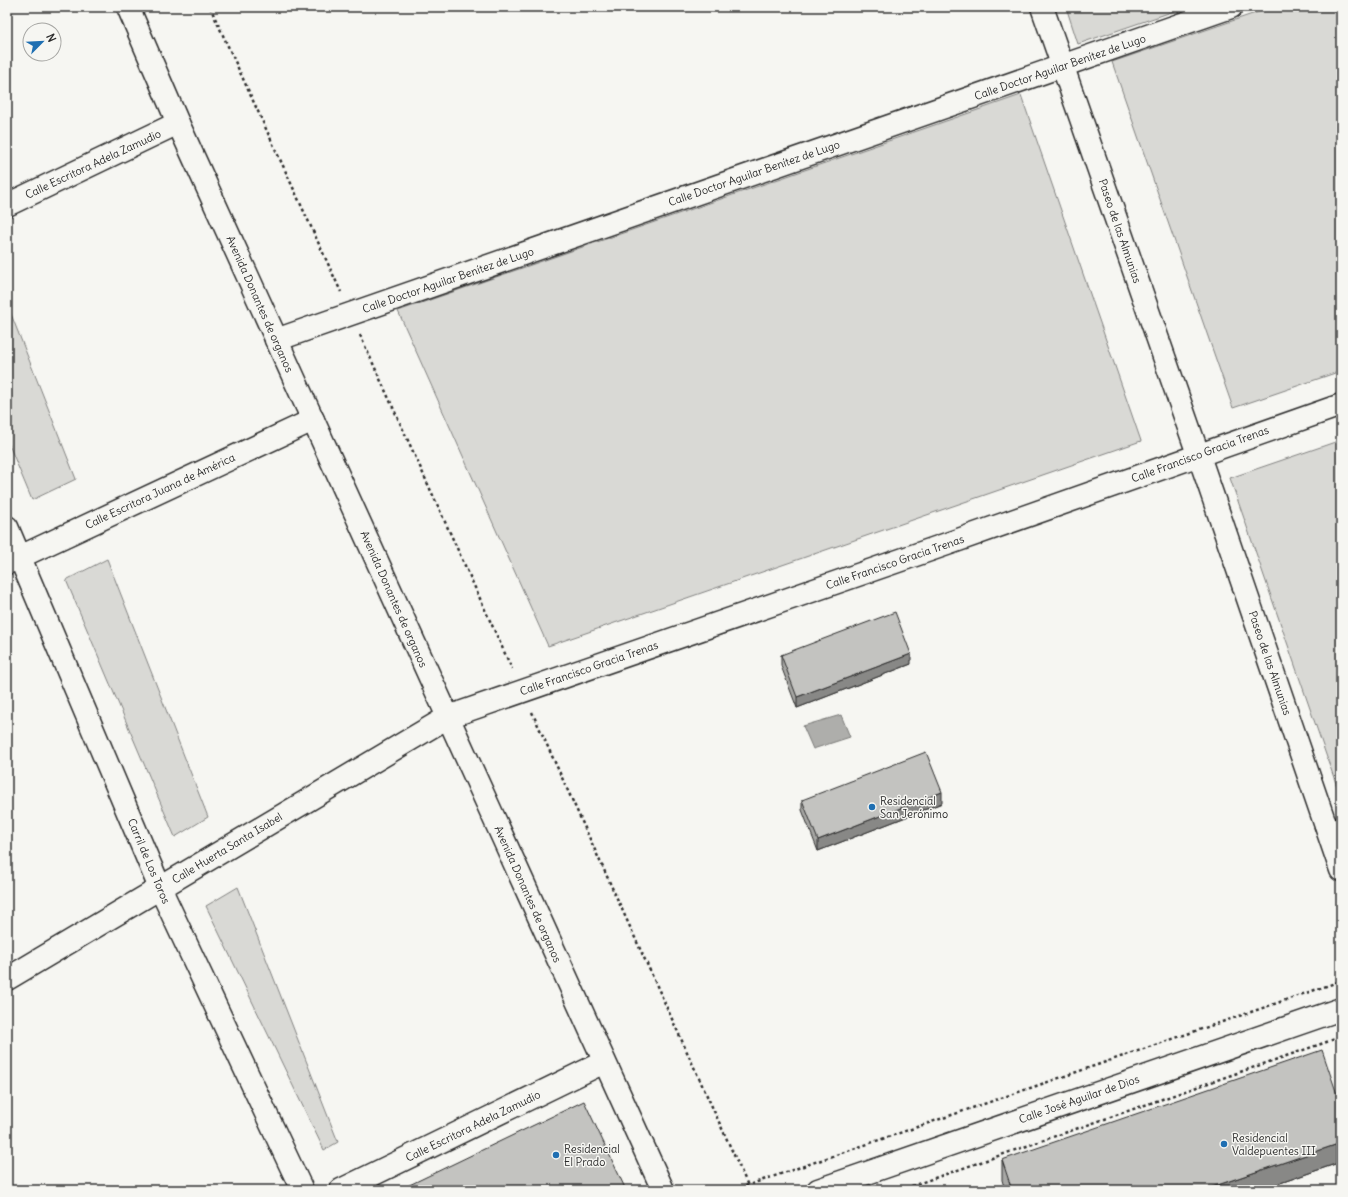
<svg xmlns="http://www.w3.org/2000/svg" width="1348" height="1197" font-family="Delius,sans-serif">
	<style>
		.green { fill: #d9d9d5; stroke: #828280 }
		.water { fill: #aeaeab; stroke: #7a7a78 }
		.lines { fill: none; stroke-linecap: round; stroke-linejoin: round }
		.street-casing { stroke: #2b2b2b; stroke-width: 25 }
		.secondary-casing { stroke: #2b2b2b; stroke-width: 25 }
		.path { stroke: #2b2b2b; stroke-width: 2.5; stroke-dasharray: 3 3; stroke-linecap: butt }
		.street { stroke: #f6f6f2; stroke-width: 22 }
		.secondary { stroke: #f6f6f2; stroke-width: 22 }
		.wall { fill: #a8a8a5; stroke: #2b2b2b }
		.shaded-wall { fill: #888886; stroke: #2b2b2b }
		.building { fill: #c3c3c0; stroke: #2b2b2b }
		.poi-dot { fill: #1f6fb2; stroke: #f6f6f2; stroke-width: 1.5 }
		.labels { text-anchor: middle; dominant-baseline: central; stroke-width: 3; stroke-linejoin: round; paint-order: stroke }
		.street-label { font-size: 11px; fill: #2b2b2b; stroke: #f6f6f2 }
		.poi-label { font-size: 11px; fill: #2b2b2b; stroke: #f6f6f2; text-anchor: start }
	</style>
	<rect width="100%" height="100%" fill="#f6f6f2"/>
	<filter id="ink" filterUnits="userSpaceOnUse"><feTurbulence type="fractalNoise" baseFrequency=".025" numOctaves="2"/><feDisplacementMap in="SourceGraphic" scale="8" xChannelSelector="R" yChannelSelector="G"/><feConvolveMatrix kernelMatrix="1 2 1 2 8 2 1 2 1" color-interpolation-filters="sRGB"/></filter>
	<g filter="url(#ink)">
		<g class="green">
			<polygon points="1066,7 1186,7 1078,44"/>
			<polygon points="1273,7 1341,7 1341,371 1233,408 1112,62"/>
			<polygon points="1021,95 1141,441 548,646 398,311"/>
			<polygon points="7,304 76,479 32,500 7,440"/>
			<polygon points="1341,440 1341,798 1230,478"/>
			<polygon points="107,559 208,817 175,837 66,580"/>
			<polygon points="238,887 338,1142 324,1150 206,906"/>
		</g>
		<polygon class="water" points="841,715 850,737 813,749 803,726"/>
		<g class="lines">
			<defs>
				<g id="street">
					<polyline points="1042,7 1198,454"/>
					<polyline points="7,205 178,123"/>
					<polyline points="276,340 1231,7"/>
					<polyline points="1199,456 1341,870"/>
					<polyline points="7,527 160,888 302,1190"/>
					<polyline points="7,563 313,420"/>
					<polyline points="7,979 448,717 947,544 1341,405"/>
					<polyline points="341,1190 604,1062"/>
					<polyline points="818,1190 1341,1009"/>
				</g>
				<polyline id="secondary" points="128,7 178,123 663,1190"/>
			</defs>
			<use href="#street" class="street-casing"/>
			<use href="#secondary" class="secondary-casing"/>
			<g class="path">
				<polyline points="210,7 341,292"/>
				<polyline points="360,335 512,669"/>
				<polyline points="532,712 750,1190"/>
				<polyline points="734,1190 1341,981"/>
				<polyline points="900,1190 1341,1037"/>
			</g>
			<use href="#street" class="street"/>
			<use href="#secondary" class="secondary"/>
		</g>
		<g class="wall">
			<polygon points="781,655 911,664 797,708 781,666"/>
			<polygon points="802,800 942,803 818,851 802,810"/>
			<polygon points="1341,1106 1341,1162 1260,1190 1005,1190 1002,1180 1002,1160"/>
		</g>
		<g class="shaded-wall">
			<polygon points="911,654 911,664 797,708 797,697"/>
			<polygon points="942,792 942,803 818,851 818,840"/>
			<polygon points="1341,1143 1341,1162 1260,1190 1203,1190"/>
		</g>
		<g class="building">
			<polygon points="895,612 911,654 797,697 781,655"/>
			<polygon points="926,752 942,792 818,840 802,800"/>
			<polygon points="1322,1050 1341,1106 1341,1143 1203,1190 1012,1190 1002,1160"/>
			<polygon points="584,1101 626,1190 399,1190"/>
		</g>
	</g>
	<g class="poi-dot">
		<circle cx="872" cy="807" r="4"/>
		<circle cx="1224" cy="1144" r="4"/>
		<circle cx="556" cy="1155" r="4"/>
	</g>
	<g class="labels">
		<g class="street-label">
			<text transform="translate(1060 67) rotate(-19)">Calle Doctor Aguilar Benítez de Lugo</text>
			<text transform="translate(93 164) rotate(-25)">Calle Escritora Adela Zamudio</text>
			<text transform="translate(754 173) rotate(-19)">Calle Doctor Aguilar Benítez de Lugo</text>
			<text transform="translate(1120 231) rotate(71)">Paseo de las Almunias</text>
			<text transform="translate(448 280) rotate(-19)">Calle Doctor Aguilar Benítez de Lugo</text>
			<text transform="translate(260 304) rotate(66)">Avenida Donantes de organos</text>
			<text transform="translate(1200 454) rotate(-20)">Calle Francisco Gracia Trenas</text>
			<text transform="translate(160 491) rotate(-25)">Calle Escritora Juana de América</text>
			<text transform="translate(895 562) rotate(-19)">Calle Francisco Gracia Trenas</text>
			<text transform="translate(394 599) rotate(66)">Avenida Donantes de organos</text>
			<text transform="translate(1270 663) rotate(71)">Paseo de las Almunias</text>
			<text transform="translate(589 668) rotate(-19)">Calle Francisco Gracia Trenas</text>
			<text transform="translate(227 848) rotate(-31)">Calle Huerta Santa Isabel</text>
			<text transform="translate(149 861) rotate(67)">Carril de Los Toros</text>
			<text transform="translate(528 894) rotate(66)">Avenida Donantes de organos</text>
			<text transform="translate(1079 1099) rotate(-19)">Calle José Aguilar de Dios</text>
			<text transform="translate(473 1126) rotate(-26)">Calle Escritora Adela Zamudio</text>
		</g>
		<g class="poi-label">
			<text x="880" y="801">Residencial<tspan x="880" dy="13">San Jerónimo</tspan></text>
			<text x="1232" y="1138">Residencial<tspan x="1232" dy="13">Valdepuentes III</tspan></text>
			<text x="564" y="1149">Residencial<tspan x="564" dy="13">El Prado</tspan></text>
		</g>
	</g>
	<rect width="1348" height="1197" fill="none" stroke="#f6f6f2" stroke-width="24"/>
	<rect x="12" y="12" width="1324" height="1173" fill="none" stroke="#2b2b2b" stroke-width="1.5" filter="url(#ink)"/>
	<g transform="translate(42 42) rotate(66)"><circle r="19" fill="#f6f6f2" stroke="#a5a5a2"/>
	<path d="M0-3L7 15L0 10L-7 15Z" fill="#1f6fb2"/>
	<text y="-6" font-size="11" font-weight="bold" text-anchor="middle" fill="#2b2b2b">N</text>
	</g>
</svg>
